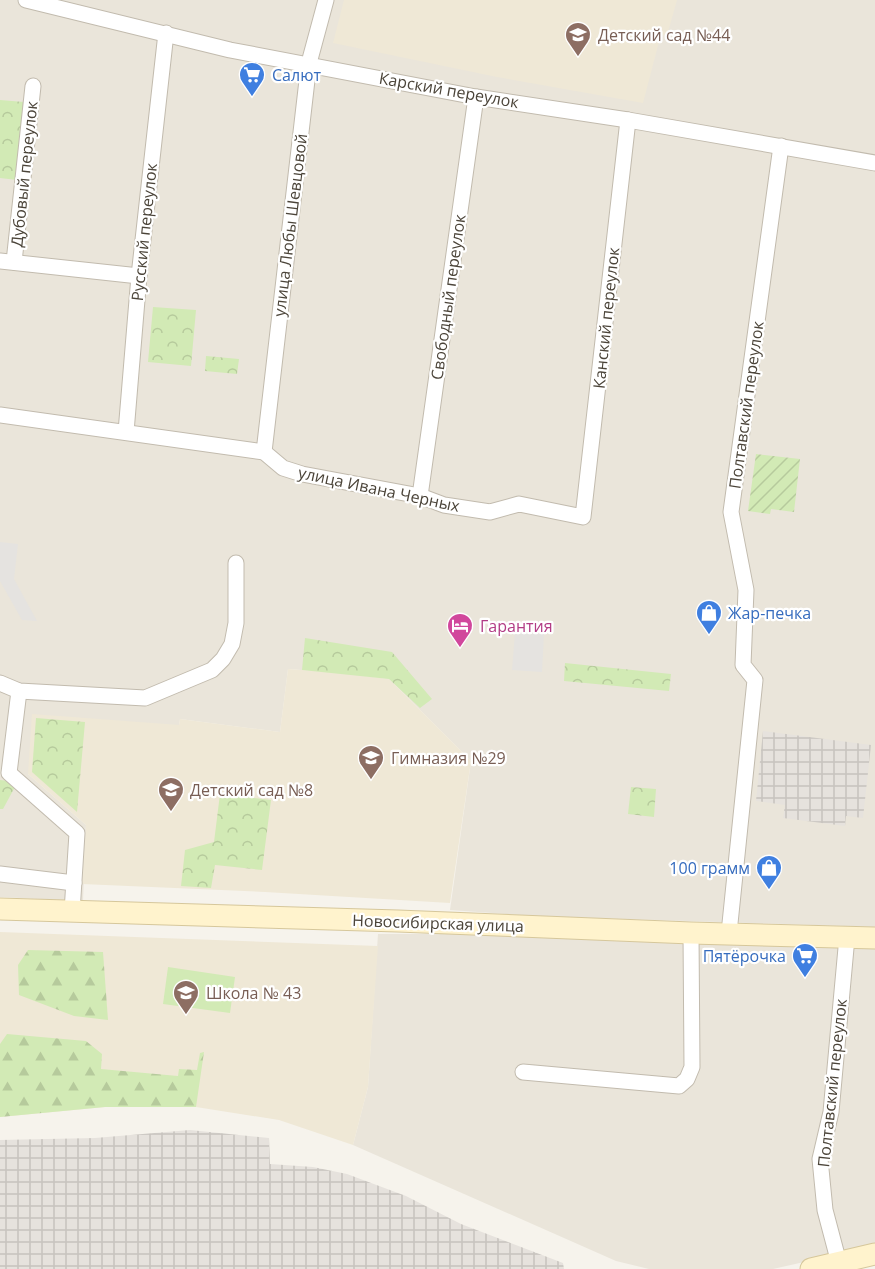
<svg xmlns="http://www.w3.org/2000/svg" width="875" height="1269" font-family="'Open Sans',sans-serif">
	<style>
		.residential { fill: #eae5da }
		.industrial { fill: url(#industrial-grid) }
		.education { fill: #efe8d6 }
		.forest { fill: url(#forest-firs) }
		.park { fill: url(#park-crowns) }
		.garden { fill: url(#garden-furrows) }
		.pitch { fill: #d2eab5 }
		.parking { fill: #e5e3e0 }
		.lines { fill: none; stroke-linecap: round; stroke-linejoin: round }
		.street-casing { stroke: #c2bbae; stroke-width: 17 }
		.secondary-casing { stroke: #d6c79b; stroke-width: 23 }
		.street { stroke: #fff; stroke-width: 15 }
		.secondary { stroke: #fff3cd; stroke-width: 21 }
		.labels { text-anchor: middle; dominant-baseline: central; stroke-width: 4.5; stroke-linejoin: round; paint-order: stroke }
		.education-label { font-size: 16px; fill: #785e54; stroke: #fff; text-anchor: start }
		.shop-label { font-size: 16px; fill: #366cbe; stroke: #fff; text-anchor: start }
		.street-label { font-size: 16px; fill: #4b4439; stroke: #fff }
		.hotel-label { font-size: 16px; fill: #b23c85; stroke: #fff; text-anchor: start }
	</style>
	<defs>
		<pattern id="industrial-grid" width="8" height="8" patternUnits="userSpaceOnUse" patternTransform="scale(1.5)"><rect width="8" height="8" fill="#e6e2dd"/><path d="M0 4h8M4 0v8" fill="none" stroke="#c7c3be"/></pattern>
		<pattern id="forest-firs" width="22" height="20" patternUnits="userSpaceOnUse" patternTransform="scale(1.5)"><rect width="22" height="20" fill="#d2eab5"/><path d="M5 1l3.5 6h-7zM16 11l3.5 6h-7z" fill="#b6ca9c"/></pattern>
		<pattern id="park-crowns" width="20" height="18" patternUnits="userSpaceOnUse" patternTransform="scale(1.5)"><rect width="20" height="18" fill="#d2eab5"/><path d="M2 6a3 3 0 1 1 6 0M12 15a3 3 0 1 1 6 0" fill="none" stroke="#b6ca9c"/></pattern>
		<pattern id="garden-furrows" width="10" height="10" patternUnits="userSpaceOnUse" patternTransform="scale(1.5)"><rect width="10" height="10" fill="#d2eab5"/><path d="M-1 1l2-2M0 10L10 0M9 11l2-2" fill="none" stroke="#b6ca9c"/></pattern>
	</defs>
	<rect width="100%" height="100%" fill="#f6f3ec"/>
	<g class="residential">
		<polygon points="0,0 875,0 875,927 533,916 450,910 471,761 389,679 342,673 288,669 280,732 180,719 179,725 28,774 86,825 83,901 0,897"/>
		<polygon points="378,934 447,934 875,949 875,1246 773,1269 649,1269 616,1261 353,1145 368,1087"/>
	</g>
	<g class="industrial">
		<polygon points="763,731 871,745 863,818 846,816 845,826 783,818 785,805 756,801"/>
		<polygon points="190,1130 269,1138 270,1164 313,1167 347,1174 406,1196 461,1224 563,1263 564,1269 0,1269 0,1140 95,1138"/>
	</g>
	<g class="education">
		<polygon points="344,0 677,0 668,32 660,38 643,103 497,77 333,43"/>
		<polygon points="288,669 342,673 389,679 471,761 450,903 265,892 82,884 86,825 28,774 32,714 179,725 180,719 280,732"/>
		<polygon points="0,932 378,946 368,1087 353,1145 279,1120 196,1107 105,1107 0,1117"/>
	</g>
	<g class="forest">
		<polygon points="28,950 103,952 108,1020 74,1016 19,995 18,965"/>
		<polygon points="7,1034 86,1041 102,1054 101,1069 178,1076 179,1069 197,1070 200,1053 204,1052 196,1107 105,1107 0,1117 0,1044"/>
	</g>
	<g class="park">
		<polygon points="0,100 24,102 17,180 0,178"/>
		<polygon points="153,307 196,310 191,366 148,362"/>
		<polygon points="206,356 239,359 237,374 205,371"/>
		<polygon points="305,638 392,652 432,699 420,708 389,679 302,670"/>
		<polygon points="565,663 671,674 669,691 564,681"/>
		<polygon points="36,718 85,722 77,812 32,772"/>
		<polygon points="0,780 9,781 16,785 3,809 0,809"/>
		<polygon points="631,787 656,789 654,817 628,814"/>
		<polygon points="220,794 271,800 262,870 215,865 211,888 181,886 185,850 214,842"/>
	</g>
	<polygon class="garden" points="756,454 800,459 794,512 771,509 770,514 748,511"/>
	<polygon class="pitch" points="168,967 235,977 230,1013 163,1004"/>
	<g class="parking">
		<polygon points="0,542 18,544 14,579 37,621 22,620 0,581"/>
		<polygon points="515,632 544,634 542,672 512,670"/>
	</g>
	<g class="lines">
		<defs>
			<g id="street">
				<polyline points="26,0 230,50 476,97 628,120 875,163"/>
				<polyline points="0,261 139,276"/>
				<polyline points="14,262 33,86"/>
				<polyline points="0,415 264,452 283,468 302,474 420,496 444,505 490,512 519,504 583,517 628,120"/>
				<polyline points="126,432 139,276 166,33"/>
				<polyline points="264,452 309,63 326,0"/>
				<polyline points="420,496 476,97"/>
				<polyline points="0,683 19,691 145,698 212,670 223,659 232,644 236,623 236,563"/>
				<polyline points="19,691 9,773 77,833 72,912"/>
				<polyline points="0,874 74,883"/>
				<polyline points="729,933 755,680 743,665 746,590 731,512 781,146"/>
				<polyline points="523,1072 679,1086 687,1079 692,1067 691,933"/>
				<polyline points="839,1263 825,1210 820,1159 831,1112 847,937"/>
			</g>
			<g id="secondary">
				<polyline points="0,909 398,921 691,933 875,938"/>
				<polyline points="811,1269 875,1254"/>
			</g>
		</defs>
		<use href="#street" class="street-casing"/>
		<use href="#secondary" class="secondary-casing"/>
		<use href="#street" class="street"/>
		<use href="#secondary" class="secondary"/>
	</g>
	<defs>
		<symbol id="school-pin" viewBox="-11 -11 22 30"><path d="M0 17L-7.5 6A9.5 9.5 0 1 1 7.5 6Z" fill="#8d6e63" stroke="#fff"/><path d="M0-5L7-2L0 1L-7-2ZM-4 1L0 2.5L4 1V4Q0 6-4 4Z" fill="#fff"/></symbol>
		<symbol id="supermarket-pin" viewBox="-11 -11 22 30"><path d="M0 17L-7.5 6A9.5 9.5 0 1 1 7.5 6Z" fill="#3f7fe0" stroke="#fff"/><path d="M-6-5.5h2.5l.6 2H6L4.5 2H-2.5L-4.4-4H-6ZM-1.5 3.2a1.3 1.3 0 1 0 .1 0ZM3 3.2a1.3 1.3 0 1 0 .1 0Z" fill="#fff"/></symbol>
		<symbol id="shop-pin" viewBox="-11 -11 22 30"><path d="M0 17L-7.5 6A9.5 9.5 0 1 1 7.5 6Z" fill="#3f7fe0" stroke="#fff"/><path d="M-5-2.5h2.3a2.7 3.5 0 0 1 5.4 0H5L5.5 6h-11ZM-1.5-2.5h3a1.5 2.3 0 0 0-3 0Z" fill="#fff"/></symbol>
		<symbol id="hotel-pin" viewBox="-11 -11 22 30"><path d="M0 17L-7.5 6A9.5 9.5 0 1 1 7.5 6Z" fill="#d1479c" stroke="#fff"/><path d="M-6-4.5h1.5V1H6V5H4.5V3h-9V5H-6ZM-4 0a1.8 1.8 0 1 1 3.6 0ZM.5 0V-2.5h3Q6-2.5 6 0Z" fill="#fff"/></symbol>
	</defs>
	<g fill-rule="evenodd">
		<use href="#school-pin" x="563" y="20" width="30" height="40"/>
		<use href="#supermarket-pin" x="237" y="60" width="30" height="40"/>
		<use href="#shop-pin" x="694" y="598" width="30" height="40"/>
		<use href="#hotel-pin" x="445" y="611" width="30" height="40"/>
		<use href="#school-pin" x="356" y="743" width="30" height="40"/>
		<use href="#school-pin" x="156" y="775" width="30" height="40"/>
		<use href="#shop-pin" x="754" y="853" width="30" height="40"/>
		<use href="#supermarket-pin" x="790" y="941" width="30" height="40"/>
		<use href="#school-pin" x="171" y="978" width="30" height="40"/>
	</g>
	<g class="labels">
		<g class="education-label">
			<text x="598" y="35">Детский сад №44</text>
			<text x="391" y="758">Гимназия №29</text>
			<text x="190" y="790">Детский сад №8</text>
			<text x="206" y="993">Школа № 43</text>
		</g>
		<g class="shop-label">
			<text x="272" y="75">Салют</text>
			<text x="728" y="613">Жар-печка</text>
			<text x="750" y="868" text-anchor="end">100 грамм</text>
			<text x="786" y="956" text-anchor="end">Пятёрочка</text>
		</g>
		<g class="street-label">
			<text transform="translate(449 90) rotate(10)">Карский переулок</text>
			<text transform="translate(24 174) rotate(-84)">Дубовый переулок</text>
			<text transform="translate(290 225) rotate(-83)">улица Любы Шевцовой</text>
			<text transform="translate(144 232) rotate(-84)">Русский переулок</text>
			<text transform="translate(448 297) rotate(-82)">Свободный переулок</text>
			<text transform="translate(606 318) rotate(-84)">Канский переулок</text>
			<text transform="translate(746 405) rotate(-82)">Полтавский переулок</text>
			<text transform="translate(379 489) rotate(12)">улица Ивана Черных</text>
			<text transform="translate(438 923) rotate(2)">Новосибирская улица</text>
			<text transform="translate(832 1083) rotate(-84)">Полтавский переулок</text>
		</g>
		<g class="hotel-label">
			<text x="480" y="626">Гарантия</text>
		</g>
	</g>
</svg>
